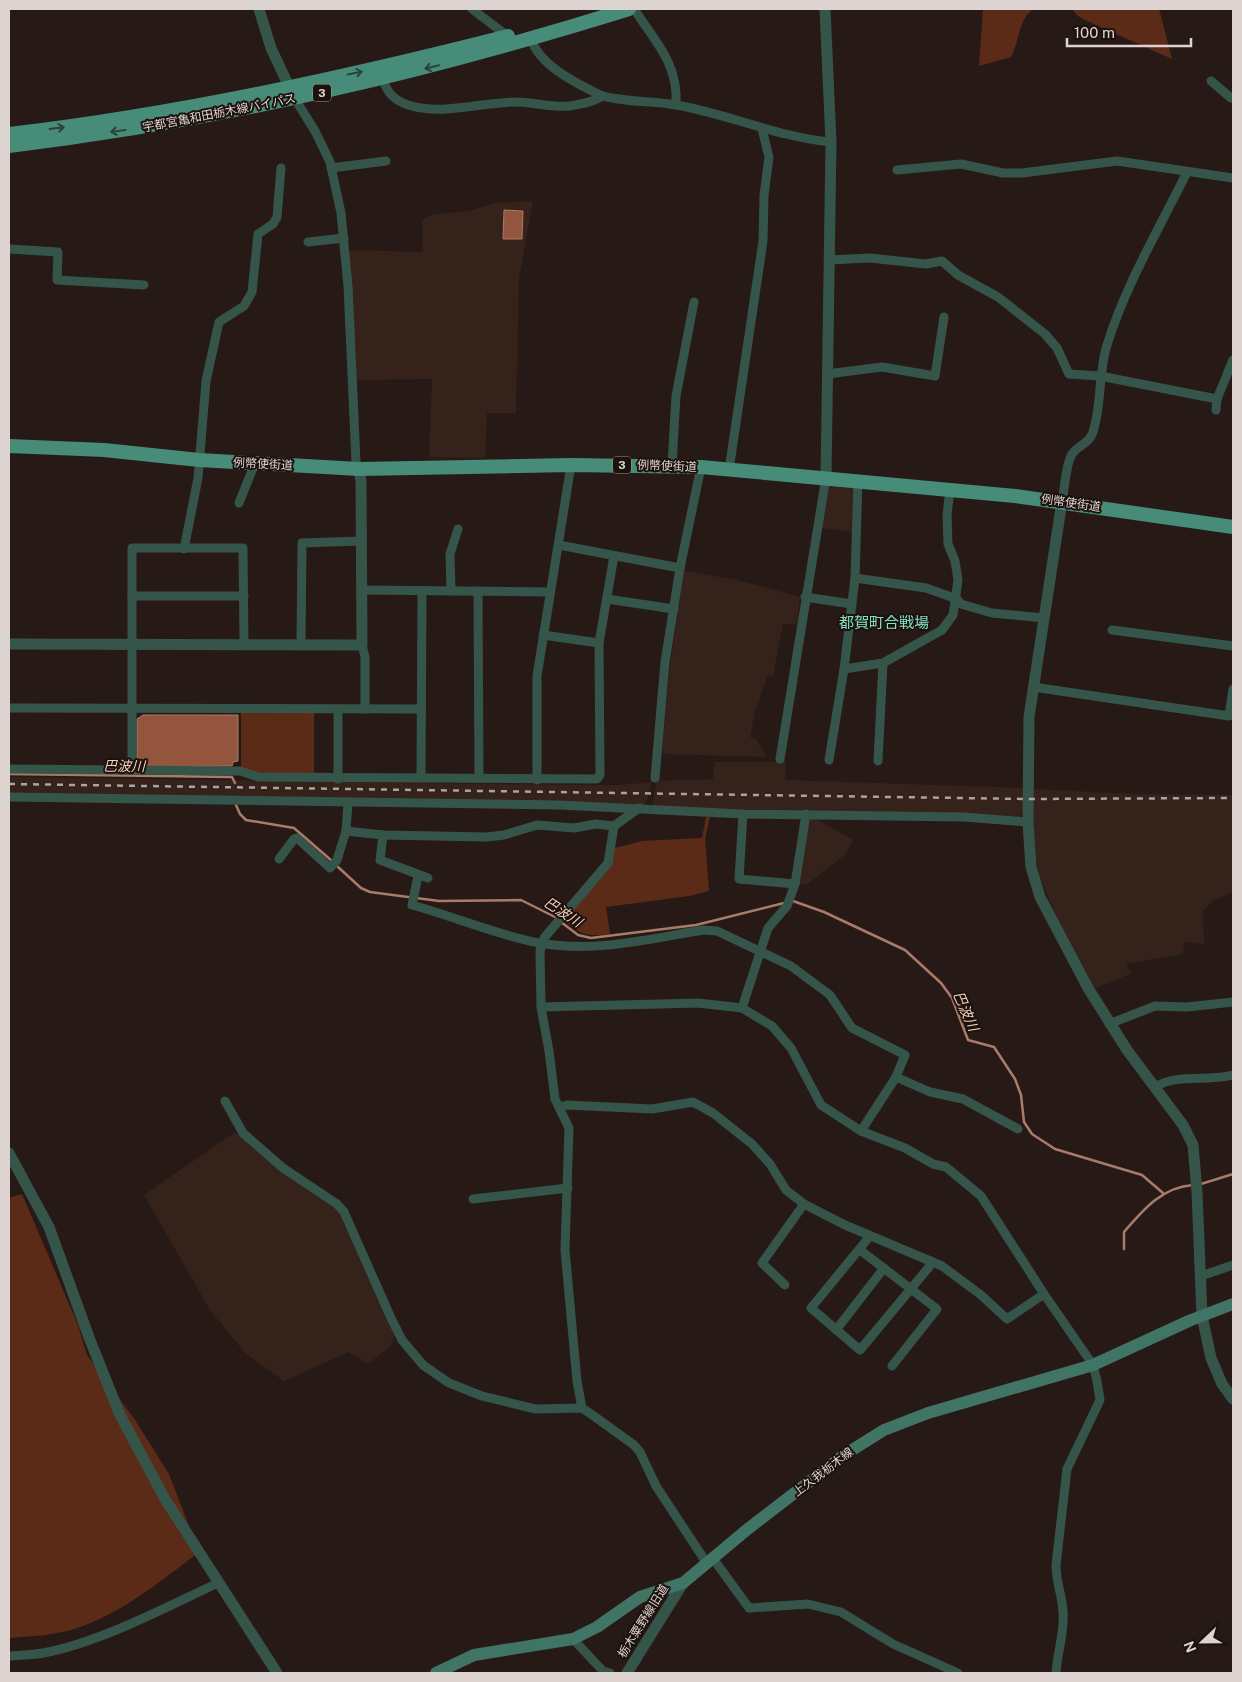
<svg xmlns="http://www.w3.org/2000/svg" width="1242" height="1682" font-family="'Public Sans','Noto Sans JP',sans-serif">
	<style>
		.built { fill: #34221b }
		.green { fill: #5c2b18 }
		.water { fill: #93553d; stroke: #a97b69 }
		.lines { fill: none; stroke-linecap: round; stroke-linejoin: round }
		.stream { stroke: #a97b69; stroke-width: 2.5 }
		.minor { stroke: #35554b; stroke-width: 9 }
		.tertiary { stroke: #35554b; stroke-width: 11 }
		.secondary { stroke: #407465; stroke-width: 12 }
		.primary { stroke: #478c79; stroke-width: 14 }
		.rail { stroke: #ada39f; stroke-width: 2.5; stroke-dasharray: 6 6; stroke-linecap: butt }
		.oneway { stroke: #2e4238 }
		.labels { text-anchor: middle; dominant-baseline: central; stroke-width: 4; stroke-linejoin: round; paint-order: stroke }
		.shield { fill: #1d110d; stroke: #a39a96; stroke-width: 1 }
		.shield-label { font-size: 11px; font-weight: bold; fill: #ddd4d1 }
		.street-label { font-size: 12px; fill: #ddd4d1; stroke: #1d110d }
		.water-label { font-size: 14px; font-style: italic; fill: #f5cebf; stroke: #1d110d }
		.quarter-label { font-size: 15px; fill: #81e1c5; stroke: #1d110d }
	</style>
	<rect width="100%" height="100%" fill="#271a16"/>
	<g class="built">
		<polygon points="533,201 519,278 516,413 487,413 485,458 429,457 432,379 355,380 349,250 423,252 422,220 434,214 470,211 494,203"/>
		<polygon points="828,481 855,484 853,532 821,528"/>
		<polygon points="684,571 738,580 800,597 797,625 783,624 773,676 768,675 755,711 750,737 756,739 767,757 664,754 662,751 670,665"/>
		<polygon points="714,762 786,762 785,780 1025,788 1023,811 1020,817 975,814 652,807 657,781 713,779"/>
		<polygon points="9,777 567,785 618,785 652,782 647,801 644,805 115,794 9,794"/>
		<polygon points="1033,789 1134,794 1233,795 1233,892 1215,900 1203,910 1204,944 1184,942 1183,954 1126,964 1132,973 1093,989 1059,923 1039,875 1034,849"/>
		<polygon points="810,818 815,818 853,840 846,854 806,885 797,882"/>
		<polygon points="235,1132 275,1165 338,1210 395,1332 391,1346 368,1364 349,1352 284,1381 246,1354 210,1310 144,1195"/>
	</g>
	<g class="green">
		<path d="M983 9H1033C1019 18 1019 43 1011 57L979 66Z"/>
		<polygon points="1072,9 1159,9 1172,59 1085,20 1078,16"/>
		<polygon points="314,712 314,774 260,774 241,768 241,713"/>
		<path d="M706 817H710L705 839 709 891 689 896 606 907 610 934C586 937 582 935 564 920L615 848 642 841 702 838Z"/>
		<path d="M22 1194 78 1325 87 1355 135 1420 169 1474 199 1552C158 1583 113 1621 62 1632 46 1636 28 1636 12 1638H9V1198Z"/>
	</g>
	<g class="water">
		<polygon points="504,210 523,211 522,239 503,239"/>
		<polygon points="143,715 238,715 238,761 233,762 232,766 142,767 142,760 137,761 137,719"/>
	</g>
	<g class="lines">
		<g class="stream">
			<polyline points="9,774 232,777 235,783"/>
			<polyline points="236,805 240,814 246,820 294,828 332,861"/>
			<polyline points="338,867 361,888 370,892 439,901 521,900 557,918"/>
			<polyline points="793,901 824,912 905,950 941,983 952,998 968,1040 994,1047 1015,1079 1021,1095 1024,1122 1032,1134 1055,1149 1142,1175 1163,1193"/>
			<polyline points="561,922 578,935 591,938 696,925 784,903"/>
			<polyline points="1201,1184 1233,1174"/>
			<path d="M1124 1249V1232C1143 1210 1162 1187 1193 1185"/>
		</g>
		<g class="minor">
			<polyline points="472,9 510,38"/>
			<path d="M634 9C654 40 679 64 676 105"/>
			<path d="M531 39C540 66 576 83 600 95 617 102 656 101 676 105 729 114 777 137 831 142"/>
			<path d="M383 79C387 93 394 100 408 105 443 116 481 102 516 102 534 102 552 108 570 106 580 104 595 102 602 96"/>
			<polyline points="1211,81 1231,98"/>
			<polyline points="295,99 315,131 330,162 341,213 348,286 356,462 359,469"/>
			<polyline points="331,168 386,161"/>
			<polyline points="897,170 961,164 1003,173 1022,173 1117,161 1233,178"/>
			<polyline points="308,242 344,238"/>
			<polyline points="9,249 58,252 57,280 144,285"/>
			<polyline points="829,260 870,258 926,264 942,261 958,275 998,297 1045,334 1057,348 1069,374 1100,376 1217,399"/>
			<polyline points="827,374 882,367 935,376 944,317"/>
			<polyline points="1216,410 1217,399 1233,360"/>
			<polyline points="672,465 676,396 694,302"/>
			<polyline points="729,470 763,241 764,195 769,157 762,129"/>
			<path d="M1062 501C1065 488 1065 469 1071 456 1076 445 1089 445 1093 432 1102 404 1098 374 1107 345 1126 284 1159 229 1187 172"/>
			<polyline points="239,503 255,463"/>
			<polyline points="559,545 680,568"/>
			<polyline points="184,549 198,478 206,381 219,322 244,306 252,292 258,234 273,224 277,217 281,168"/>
			<polyline points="855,578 926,588 957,599 961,604 992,613 1044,618"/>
			<polyline points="361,590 549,592"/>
			<polyline points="451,591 450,554 458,529"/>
			<polyline points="478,591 479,778"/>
			<polyline points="132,596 244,596"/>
			<polyline points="805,597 852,604"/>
			<polyline points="607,599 674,609"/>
			<polyline points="1112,630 1233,646"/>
			<polyline points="543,635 599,643"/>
			<polyline points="301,645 302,543 361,541"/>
			<polyline points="362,645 365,657 365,709"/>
			<polyline points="844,669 883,663 942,630 953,615 958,580 955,561 948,544 947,515 950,489"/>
			<polyline points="1033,687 1229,716 1233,689"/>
			<polyline points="9,708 421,709"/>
			<polyline points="780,759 826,477"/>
			<polyline points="829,760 844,669 855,578 858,480"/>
			<polyline points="878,761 883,663"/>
			<polyline points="9,769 240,771 258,777 597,779 600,775 599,643 614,556"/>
			<polyline points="132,770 132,548 243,548 244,645"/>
			<polyline points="421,778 422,591"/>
			<polyline points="655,778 665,662 680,568 701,467"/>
			<polyline points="338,779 338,709"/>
			<polyline points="537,780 537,676 571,465"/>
			<polyline points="9,797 559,805 743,814 964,817 1028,822"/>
			<polyline points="348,802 346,831 383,835 487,837 504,835 537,825 574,828 596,824 614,826 639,808"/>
			<polyline points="743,814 739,879 795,884"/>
			<polyline points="383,835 380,860 428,878"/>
			<polyline points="279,859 294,839 297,838 330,868 337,860 346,831"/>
			<path d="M418 876 412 905C453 916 499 936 540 943 595 953 649 939 703 930L717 931 791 966 830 995 852 1028 905 1055 896 1077 861 1131"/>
			<path d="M541 1007 698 1003 742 1008 772 1026 791 1048 821 1105 861 1131 905 1148 933 1164 946 1167 981 1196 1044 1294 1093 1365 1097 1381 1100 1400 1067 1469 1056 1565C1056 1582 1062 1595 1063 1611 1065 1633 1057 1652 1056 1673"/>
			<polyline points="742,1008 768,928 787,906 795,884 806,814"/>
			<polyline points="1109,1024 1155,1006 1187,1007 1233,1002"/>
			<polyline points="896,1077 930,1092 963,1099 1018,1129"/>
			<path d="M1155 1087C1178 1073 1208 1082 1233 1075"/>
			<polyline points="225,1101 243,1133 283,1168 337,1204 344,1212 391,1318 402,1340 423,1365 449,1383 482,1396 536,1409 582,1408 591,1414 634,1445 640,1452 656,1486 706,1562"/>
			<polyline points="559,1107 567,1105 652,1109 693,1102 713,1113 752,1144 770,1164 786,1190 804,1204 845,1225 942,1266 981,1295 1007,1319 1044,1294"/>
			<polyline points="473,1199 568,1188"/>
			<polyline points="870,1236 811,1308 860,1350 929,1267 931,1261"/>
			<polyline points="860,1250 937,1309 892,1366"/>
			<polyline points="1201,1276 1233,1265"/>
			<polyline points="785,1285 762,1263 804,1204"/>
			<polyline points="836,1330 884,1268"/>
			<polyline points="582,1408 577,1381 565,1250 569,1128 555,1099 549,1051 541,1007 540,951 544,938 608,863 614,826"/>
			<polyline points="712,1557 749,1608 808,1604 841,1612 893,1644 958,1673"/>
			<polyline points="573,1639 603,1671 610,1673"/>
			<path d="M9 1656C20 1655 32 1655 43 1653 99 1643 166 1607 218 1583"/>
		</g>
		<g class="tertiary">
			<polyline points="259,9 271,48 292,93"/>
			<polyline points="825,9 831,142 826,477"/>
			<polyline points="1062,501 1029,717 1028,822 1031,867 1040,897 1088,988 1127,1050 1183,1125 1193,1145 1197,1192 1202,1316 1211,1358 1222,1384 1233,1399"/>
			<polyline points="9,644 362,645 361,481 359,469"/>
			<polyline points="9,1153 49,1227 90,1340 120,1415 165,1499 277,1673"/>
			<polyline points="627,1673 683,1583"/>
		</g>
		<polyline class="secondary" points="436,1673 474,1655 573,1639 597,1627 640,1597 683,1583 749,1528 844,1455 884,1430 928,1413 1093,1365 1191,1320 1233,1304"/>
		<g class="primary">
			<path d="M9 134C178 114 343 78 508 36"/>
			<path d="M9 146C224 120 423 73 629 9"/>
			<polyline points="9,446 104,450 199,460 359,469 571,465 701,467 1015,496 1233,527"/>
		</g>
		<polyline class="rail" points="9,784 1028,799 1233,798"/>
	</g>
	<defs><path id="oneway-shaft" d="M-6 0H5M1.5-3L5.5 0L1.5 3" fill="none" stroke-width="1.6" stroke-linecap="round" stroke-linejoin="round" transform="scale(1.25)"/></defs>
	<g class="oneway">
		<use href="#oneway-shaft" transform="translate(432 67) rotate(166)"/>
		<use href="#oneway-shaft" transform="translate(355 73) rotate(-12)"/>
		<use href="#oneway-shaft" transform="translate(57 128) rotate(-7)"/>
		<use href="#oneway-shaft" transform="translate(118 131) rotate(172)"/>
	</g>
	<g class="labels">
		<g class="shield">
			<rect x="313" y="84.5" width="18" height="17" rx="4"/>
			<rect x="613" y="456.5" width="18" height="17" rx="4"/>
		</g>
		<g class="shield-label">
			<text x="322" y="93">3</text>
			<text x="622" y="465">3</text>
		</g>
		<g class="street-label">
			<text transform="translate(219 113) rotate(-11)">宇都宮亀和田栃木線バイパス</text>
			<text transform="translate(263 464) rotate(3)">例幣使街道</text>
			<text transform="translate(667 466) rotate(2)">例幣使街道</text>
			<text transform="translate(1071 503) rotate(8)">例幣使街道</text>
			<text transform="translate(823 1472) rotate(-37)">上久我栃木線</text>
			<text transform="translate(643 1621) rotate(-58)">栃木粟野線旧道</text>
		</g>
		<g class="water-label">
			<text transform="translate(124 766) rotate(1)">巴波川</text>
			<text transform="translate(563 912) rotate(33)">巴波川</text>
			<text transform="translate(966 1011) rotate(66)">巴波川</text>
		</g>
		<g class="quarter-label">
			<text x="884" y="622">都賀町合戦場</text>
		</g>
	</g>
	<rect width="1242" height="1682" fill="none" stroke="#ddd4d1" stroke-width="20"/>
	<g transform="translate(1202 1642) rotate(248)" stroke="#1d110d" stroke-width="4" paint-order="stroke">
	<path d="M0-4L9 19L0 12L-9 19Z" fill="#ddd4d1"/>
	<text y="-8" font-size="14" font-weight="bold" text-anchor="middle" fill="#ddd4d1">N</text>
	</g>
	<path d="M1067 38v8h124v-8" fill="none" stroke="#ddd4d1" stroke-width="2.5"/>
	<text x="1074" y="38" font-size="15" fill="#ddd4d1" stroke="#1d110d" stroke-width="4" paint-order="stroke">100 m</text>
</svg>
